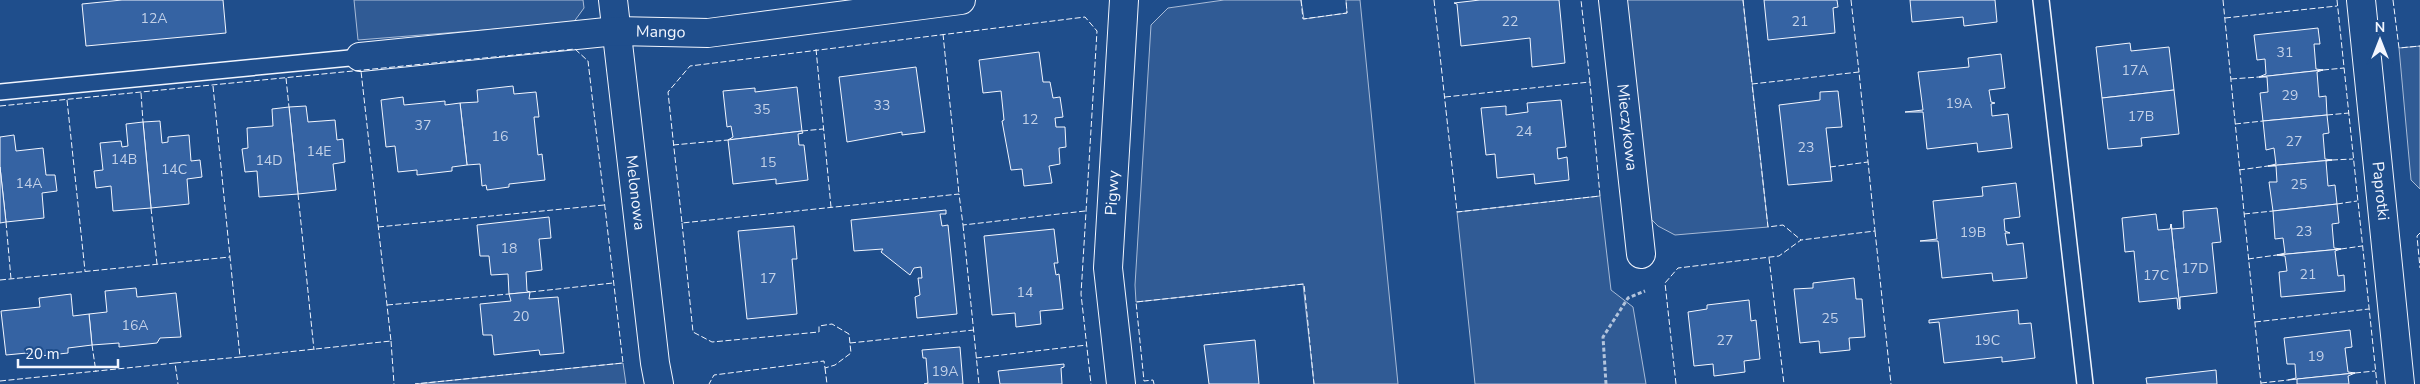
<svg xmlns="http://www.w3.org/2000/svg" width="2420" height="384" font-family="'Nunito Sans',sans-serif">
	<style>
		.built { fill: #305b95; stroke: #a8bbd7 }
		.building { fill: #3563a3; stroke: #f2f6ff }
		.lines { fill: none; stroke-linecap: round; stroke-linejoin: round }
		.service-casing { stroke: #f2f6ff; stroke-width: 18 }
		.minor-casing { stroke: #f2f6ff; stroke-width: 30 }
		.path { stroke: #b3c4dc; stroke-width: 3; stroke-dasharray: 4 2.5; stroke-linecap: butt }
		.service { stroke: #1f4e8c; stroke-width: 15 }
		.minor { stroke: #1f4e8c; stroke-width: 28 }
		.fence { stroke: #f2f6ff; stroke-width: 1; stroke-dasharray: 6 2.5; stroke-linecap: butt }
		.labels { text-anchor: middle; dominant-baseline: central; stroke-width: 4; stroke-linejoin: round; paint-order: stroke }
		.number-label { font-size: 14px; fill: #c3d1e8 }
		.street-label { font-size: 16px; fill: #f2f6ff; stroke: #1f4e8c }
	</style>
	<rect width="100%" height="100%" fill="#1f4e8c"/>
	<g class="built">
		<polygon points="354,0 583,0 584,8 573,23 358,40"/>
		<polygon points="1224,0 1301,0 1304,19 1347,13 1346,0 1360,0 1398,384 1314,384 1303,284 1136,302 1135,285 1151,25 1168,8"/>
		<polygon points="1619,0 1743,0 1768,227 1675,235 1658,226 1647,215"/>
		<polygon points="2420,46 2420,189 2411,180 2399,48"/>
		<polygon points="1600,196 1611,290 1633,307 1646,384 1475,384 1457,212"/>
		<polygon points="623,363 626,384 415,384"/>
	</g>
	<g class="building">
		<polygon points="122,0 223,0 226,33 86,46 82,4"/>
		<polygon points="1480,0 1559,0 1565,63 1532,67 1530,38 1461,46 1457,4 1454,3"/>
		<polygon points="1764,0 1837,0 1838,7 1833,8 1835,33 1768,40"/>
		<polygon points="1910,0 1995,0 1997,22 1964,26 1963,17 1912,22"/>
		<polygon points="2318,28 2320,44 2314,44 2316,69 2323,70 2259,77 2266,74 2265,59 2257,60 2254,35"/>
		<polygon points="2130,43 2131,51 2169,47 2174,90 2102,98 2096,47"/>
		<polygon points="1039,52 1043,82 1050,82 1053,98 1060,97 1063,117 1055,118 1056,127 1065,127 1066,147 1059,148 1060,164 1049,166 1052,183 1024,186 1022,169 1011,170 1002,121 1004,120 1001,91 983,93 979,60"/>
		<polygon points="2001,54 2005,88 1989,90 1991,102 1995,103 1991,104 1992,116 2008,114 2012,148 1978,152 1977,143 1927,149 1923,112 1905,112 1923,110 1918,72 1969,67 1968,58"/>
		<polygon points="916,67 925,132 902,135 902,132 847,142 839,77"/>
		<polygon points="2323,70 2317,72 2319,97 2326,96 2327,115 2263,121 2260,93 2268,92 2267,77 2259,77"/>
		<polygon points="513,86 514,94 536,92 539,117 534,117 538,155 542,154 545,180 509,184 509,187 487,190 486,185 482,186 480,164 467,165 460,103 478,102 477,90"/>
		<polygon points="797,87 802,131 728,140 733,137 731,126 727,127 723,91 755,88 755,92"/>
		<polygon points="2174,90 2179,134 2141,138 2142,146 2108,149 2102,98"/>
		<polygon points="1838,91 1842,127 1826,128 1832,181 1788,185 1779,105 1820,100 1820,92"/>
		<polygon points="403,97 404,105 445,101 445,105 460,103 467,165 452,167 452,171 417,175 417,170 398,172 395,146 386,147 381,100"/>
		<polygon points="1561,100 1566,147 1557,148 1558,159 1567,157 1569,180 1535,184 1534,174 1497,178 1495,154 1486,155 1481,108 1506,106 1506,115 1528,112 1527,103"/>
		<polygon points="306,106 308,122 335,120 337,140 343,139 345,162 333,164 336,190 298,194 289,107"/>
		<polygon points="289,107 298,194 259,197 257,171 245,172 242,149 248,148 247,128 273,126 272,109"/>
		<polygon points="2327,115 2329,133 2323,134 2325,159 2332,160 2268,166 2276,164 2274,148 2266,150 2263,121"/>
		<polygon points="160,121 162,143 168,142 168,137 189,135 191,161 200,160 202,177 187,179 189,204 151,208 143,122"/>
		<polygon points="143,122 151,208 113,211 111,186 96,188 94,171 103,170 100,143 121,141 122,147 128,146 126,124"/>
		<polygon points="802,131 803,133 798,134 799,145 804,145 808,180 776,184 776,179 733,184 728,140"/>
		<polygon points="14,135 16,151 43,148 46,175 55,175 57,191 42,193 44,218 6,222 0,167 0,137"/>
		<polygon points="2332,160 2326,161 2328,186 2335,185 2337,204 2273,211 2269,182 2277,182 2276,166 2268,166"/>
		<polygon points="0,167 6,222 0,223"/>
		<polygon points="2016,183 2020,217 2004,219 2005,231 2010,233 2005,233 2007,245 2023,243 2027,278 1993,281 1992,273 1942,278 1938,241 1920,241 1937,239 1933,201 1983,196 1982,187"/>
		<polygon points="2337,204 2339,223 2332,224 2334,248 2341,249 2277,255 2285,253 2283,238 2275,239 2273,211"/>
		<polygon points="2217,208 2221,242 2212,243 2217,293 2180,297 2180,309 2171,224 2172,229 2184,228 2183,211"/>
		<polygon points="946,210 946,214 940,214 942,226 948,225 957,314 917,318 915,297 920,295 918,278 922,278 921,267 914,268 910,275 881,252 883,249 854,251 851,220"/>
		<polygon points="2156,214 2158,230 2170,229 2171,224 2180,309 2178,309 2177,298 2139,302 2134,251 2125,252 2122,218"/>
		<polygon points="549,217 551,238 539,239 542,270 526,272 527,291 530,292 509,294 508,274 491,275 489,256 480,256 477,225"/>
		<polygon points="794,226 797,259 792,259 797,314 747,319 738,231"/>
		<polygon points="1054,229 1058,263 1054,263 1056,275 1059,274 1063,309 1040,311 1041,324 1016,327 1015,313 992,315 984,236"/>
		<polygon points="2341,249 2335,251 2338,276 2344,275 2345,291 2281,297 2279,272 2287,271 2285,256 2277,255"/>
		<polygon points="1854,278 1856,299 1862,299 1865,337 1849,338 1850,350 1820,353 1819,341 1800,343 1794,289 1813,288 1813,283"/>
		<polygon points="136,288 137,297 176,293 181,337 160,338 157,343 119,347 119,343 92,345 89,314 107,312 105,291"/>
		<polygon points="530,292 529,299 558,297 564,353 540,355 539,350 494,355 492,335 483,335 480,304 511,301 509,294"/>
		<polygon points="71,294 73,316 89,314 92,345 68,348 68,353 31,357 27,353 6,355 1,311 40,307 39,298"/>
		<polygon points="1749,300 1751,321 1756,320 1760,359 1744,361 1745,372 1714,376 1713,364 1694,366 1688,312 1707,309 1707,305"/>
		<polygon points="2018,310 2019,324 2031,323 2035,358 2002,362 2002,357 1944,363 1939,322 1929,323 1929,320"/>
		<polygon points="2350,330 2352,347 2345,348 2348,372 2355,373 2288,380 2296,378 2295,364 2287,364 2284,338"/>
		<polygon points="1255,340 1259,384 1209,384 1204,345"/>
		<polygon points="960,347 963,384 924,384 928,383 926,358 923,358 922,350"/>
		<polygon points="1064,364 1064,367 1061,368 1062,384 1000,384 998,371"/>
		<polygon points="2216,370 2217,384 2147,384 2146,378"/>
		<polygon points="2355,373 2348,376 2349,384 2297,384 2297,379"/>
	</g>
	<g class="lines">
		<defs>
			<g id="service">
				<polyline points="2041,0 2085,384"/>
				<polyline points="0,92 360,57"/>
			</g>
			<g id="minor">
				<path id="s1" d="M613 0 655 363 659 384"/>
				<path id="s2" d="M1613 0 1641 254"/>
				<path id="s3" d="M2361 0 2400 384"/>
				<path id="s4" d="M360 57 616 31 708 33 961 0"/>
				<path id="s5" d="M1121 384 1108 268 1124 0"/>
			</g>
		</defs>
		<use href="#service" class="service-casing"/>
		<use href="#minor" class="minor-casing"/>
		<polyline class="path" points="1606,384 1603,337 1628,298 1645,291"/>
		<use href="#service" class="service"/>
		<use href="#minor" class="minor"/>
		<g class="fence">
			<polyline points="1301,0 1303,19 1347,13 1346,0"/>
			<polyline points="1434,0 1457,212 1600,196 1590,82"/>
			<polyline points="1743,0 1752,84"/>
			<polyline points="1851,0 1859,72"/>
			<polyline points="2223,0 2261,384"/>
			<polyline points="2337,0 2377,384"/>
			<polyline points="2393,0 2399,48 2420,46"/>
			<polyline points="2225,18 2337,6"/>
			<polyline points="943,34 959,194"/>
			<polyline points="816,49 831,207"/>
			<polyline points="2323,70 2344,68"/>
			<polyline points="286,78 289,107"/>
			<polyline points="2231,79 2259,77"/>
			<polyline points="213,86 230,257"/>
			<polyline points="141,93 143,122"/>
			<polyline points="1445,97 1590,82 1581,0"/>
			<polyline points="67,100 85,271"/>
			<polyline points="0,106 575,49 588,61 623,363 415,384"/>
			<polyline points="2327,115 2349,113"/>
			<polyline points="2235,124 2263,121"/>
			<polyline points="802,131 823,129"/>
			<polyline points="673,145 728,140"/>
			<polyline points="2332,160 2353,159"/>
			<polyline points="1830,167 1868,162"/>
			<polyline points="2239,170 2268,166"/>
			<polyline points="298,194 314,350"/>
			<polyline points="2337,204 2357,201"/>
			<polyline points="151,208 157,264"/>
			<polyline points="1085,211 963,225 959,194 682,223 668,92 690,66 1085,17 1097,31 1081,294 1091,384"/>
			<polyline points="2244,214 2273,211"/>
			<polyline points="6,222 11,279"/>
			<polyline points="682,223 693,332 712,342 819,332 819,326 832,324 849,334 851,353 835,365 825,368 824,361 714,375 709,384"/>
			<polyline points="963,225 979,384"/>
			<polyline points="378,227 604,205"/>
			<polyline points="1875,231 1891,384"/>
			<polyline points="2420,233 2417,236 2420,268"/>
			<polyline points="2341,249 2362,246"/>
			<polyline points="1769,258 1784,384"/>
			<polyline points="2248,259 2277,255"/>
			<polyline points="0,280 230,257 240,357 391,341 361,71"/>
			<polyline points="530,292 613,283"/>
			<polyline points="387,305 509,294"/>
			<polyline points="2255,322 2369,309"/>
			<polyline points="391,341 394,384"/>
			<polyline points="850,343 974,330"/>
			<polyline points="92,345 96,372"/>
			<polyline points="976,358 1087,345"/>
			<polyline points="175,363 240,357"/>
			<polyline points="825,368 827,384"/>
			<polyline points="2355,373 2375,371"/>
			<polyline points="0,381 175,363 178,384"/>
			<polyline points="2261,383 2288,380"/>
			<polyline points="1154,384 1153,380 1144,381 1136,302 1304,284 1314,384"/>
			<polyline points="1676,384 1665,283 1678,268 1779,256 1801,240 1875,231 1859,72 1752,84 1768,227 1783,225 1801,240"/>
		</g>
	</g>
	<g class="labels">
		<g class="number-label">
			<text x="154" y="18">12A</text>
			<text x="1510" y="21">22</text>
			<text x="1800" y="21">21</text>
			<text x="2285" y="52">31</text>
			<text x="2135" y="70">17A</text>
			<text x="2290" y="95">29</text>
			<text x="1959" y="103">19A</text>
			<text x="882" y="105">33</text>
			<text x="762" y="109">35</text>
			<text x="2141" y="116">17B</text>
			<text x="1030" y="119">12</text>
			<text x="423" y="125">37</text>
			<text x="1524" y="131">24</text>
			<text x="500" y="136">16</text>
			<text x="2294" y="141">27</text>
			<text x="1806" y="147">23</text>
			<text x="319" y="151">14E</text>
			<text x="124" y="159">14B</text>
			<text x="269" y="160">14D</text>
			<text x="768" y="162">15</text>
			<text x="174" y="169">14C</text>
			<text x="29" y="183">14A</text>
			<text x="2299" y="184">25</text>
			<text x="2304" y="231">23</text>
			<text x="1973" y="232">19B</text>
			<text x="509" y="248">18</text>
			<text x="2195" y="268">17D</text>
			<text x="2308" y="274">21</text>
			<text x="2156" y="275">17C</text>
			<text x="768" y="278">17</text>
			<text x="1025" y="292">14</text>
			<text x="521" y="316">20</text>
			<text x="1830" y="318">25</text>
			<text x="135" y="325">16A</text>
			<text x="1725" y="340">27</text>
			<text x="1987" y="340">19C</text>
			<text x="2316" y="356">19</text>
			<text x="945" y="371">19A</text>
		</g>
		<g class="street-label">
			<text stroke="none"><textPath href="#s4" startOffset="302">Mango</textPath></text>
			<text stroke="none"><textPath href="#s2" startOffset="128">Mieczykowa</textPath></text>
			<text stroke="none"><textPath href="#s1" startOffset="194">Melonowa</textPath></text>
			<text stroke="none"><textPath href="#s5" startOffset="192">Pigwy</textPath></text>
			<text stroke="none"><textPath href="#s3" startOffset="192">Paprotki</textPath></text>
		</g>
	</g>
	<g transform="translate(2380 40)" stroke="#1f4e8c" stroke-width="4" paint-order="stroke">
	<path d="M0-4L9 19L0 12L-9 19Z" fill="#f2f6ff"/>
	<text y="-8" font-size="14" font-weight="bold" text-anchor="middle" fill="#f2f6ff">N</text>
	</g>
	<path d="M18 359v8h100v-8" fill="none" stroke="#f2f6ff" stroke-width="2.5"/>
	<text x="25" y="359" font-size="15" fill="#f2f6ff" stroke="#1f4e8c" stroke-width="4" paint-order="stroke">20 m</text>
</svg>
